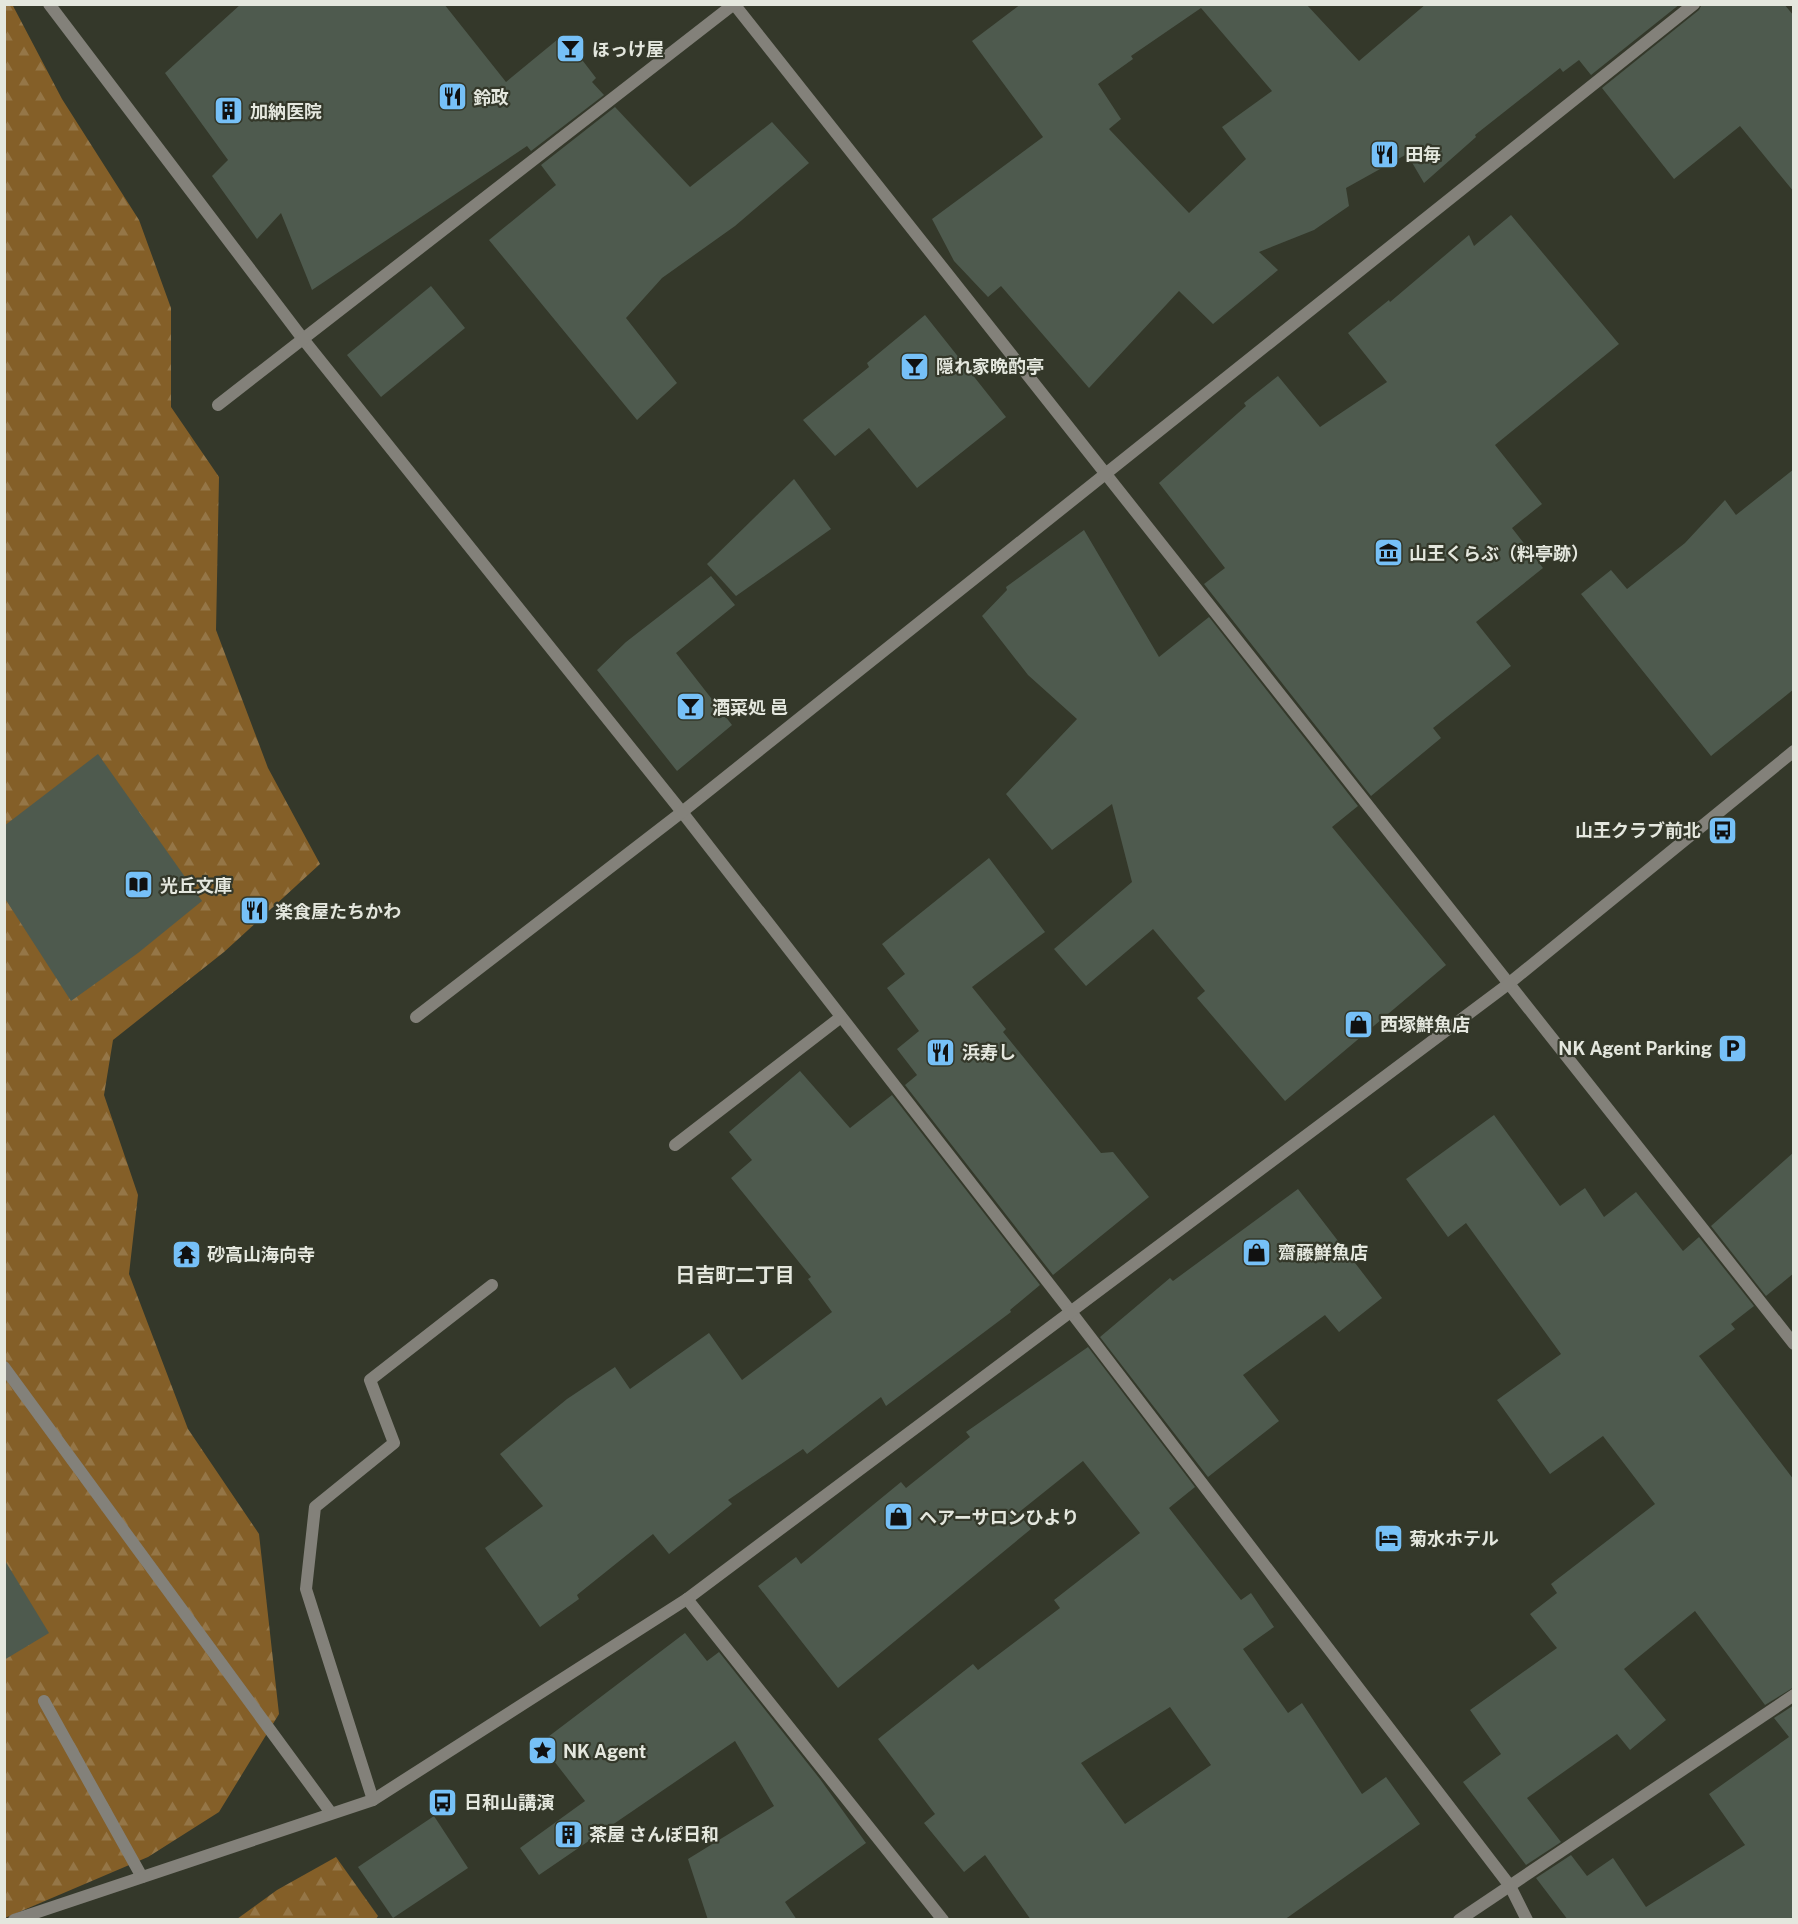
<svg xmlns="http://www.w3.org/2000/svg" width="1798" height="1924" font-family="'Public Sans','Noto Sans JP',sans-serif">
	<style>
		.forest { fill: url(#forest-firs) }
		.building { fill: #4e5a4e; fill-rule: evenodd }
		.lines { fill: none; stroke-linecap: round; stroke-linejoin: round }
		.service { stroke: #83817a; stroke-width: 12 }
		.minor { stroke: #83817a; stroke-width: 12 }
		.tertiary { stroke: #83817a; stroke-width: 12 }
		.labels { text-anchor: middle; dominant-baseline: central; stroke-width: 4.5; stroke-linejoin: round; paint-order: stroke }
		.poi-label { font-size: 18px; font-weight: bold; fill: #e4e7de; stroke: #34382a; text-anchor: start }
		.neighbourhood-label { font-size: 20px; font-weight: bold; fill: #e4e7de; stroke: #34382a }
	</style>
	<defs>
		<pattern id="forest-firs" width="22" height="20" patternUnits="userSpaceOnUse" patternTransform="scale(1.5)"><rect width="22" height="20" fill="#845f28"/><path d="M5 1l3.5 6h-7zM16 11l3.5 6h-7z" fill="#957647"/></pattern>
	</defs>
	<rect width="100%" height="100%" fill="#34382a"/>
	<g class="forest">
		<polygon points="12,4 62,99 139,220 171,308 171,407 219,477 216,630 268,768 320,864 224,952 113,1040 104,1095 138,1195 129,1274 188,1429 259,1534 279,1714 219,1812 148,1857 5,1918 4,5"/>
		<polygon points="336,1857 378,1916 376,1919 237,1919 277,1890"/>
	</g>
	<g class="building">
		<polygon points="241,4 444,4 506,82 563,35 596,78 592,82 604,95 531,151 527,146 312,290 281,213 257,239 212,176 228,160 165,73"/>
		<path d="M1021 4H1306L1359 61 1426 4H1680L1591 75 1579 60 1563 72 1560 68 1475 135 1476 137 1424 183 1407 154 1346 188 1349 206 1314 230 1259 252 1278 270 1213 324 1179 291 1089 388 1001 286 988 297 954 261 932 219 1043 137 972 41ZM1201 8 1272 91 1222 127 1246 159 1189 213 1109 129 1121 119 1098 84 1133 59 1131 56Z"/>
		<polygon points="1702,4 1784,4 1794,16 1794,192 1740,126 1674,179 1602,88 1699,10"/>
		<polygon points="615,107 690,187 772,122 809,163 735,226 662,278 626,318 677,383 637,420 489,240 556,185 541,165"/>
		<polygon points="1511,215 1619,344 1495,445 1542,504 1512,528 1543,568 1476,622 1511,666 1433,728 1441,738 1371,796 1204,584 1225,568 1159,483 1246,406 1244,403 1278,376 1320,427 1387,382 1348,333 1389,300 1390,302 1469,235 1474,246"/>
		<polygon points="431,286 465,328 381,397 347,355"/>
		<polygon points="925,315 1006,417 917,488 869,428 835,456 803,420 869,367 867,363"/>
		<polygon points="1794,469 1794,689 1711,756 1581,594 1611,570 1627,589 1685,543 1725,500 1736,515"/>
		<polygon points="794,479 831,529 736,596 707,564"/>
		<polygon points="1084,530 1159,657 1209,617 1358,806 1332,827 1446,965 1285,1101 1197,998 1205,991 1153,929 1086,986 1054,949 1132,882 1112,804 1052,850 1006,794 1077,719 1028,675 982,616 1007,590 1006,587"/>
		<polygon points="711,576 735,605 676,653 732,725 677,771 597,670 626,642"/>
		<polygon points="98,754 202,901 138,953 71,1001 4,897 4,826"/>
		<polygon points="989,858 1045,932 972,987 1006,1029 1003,1032 1101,1153 1113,1152 1149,1197 1053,1275 905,1085 917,1075 897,1049 919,1031 887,988 905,974 882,944"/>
		<polygon points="800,1071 850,1128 892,1095 1040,1285 1010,1310 1011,1312 886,1406 881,1397 807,1454 803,1449 728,1500 732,1504 669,1554 653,1534 577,1595 579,1599 540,1627 485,1548 543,1506 500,1454 567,1399 615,1367 630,1389 709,1333 742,1380 832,1312 808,1279 811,1277 731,1178 752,1160 729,1132"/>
		<polygon points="1494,1115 1560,1206 1585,1188 1604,1217 1636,1192 1683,1251 1699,1237 1754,1306 1731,1324 1735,1329 1699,1356 1794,1480 1794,1687 1765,1705 1695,1611 1624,1669 1666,1720 1630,1750 1617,1734 1527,1798 1561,1842 1526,1865 1463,1782 1501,1754 1470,1710 1557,1648 1530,1614 1557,1593 1551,1584 1655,1504 1603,1436 1550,1474 1497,1400 1561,1354 1466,1223 1448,1237 1406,1179"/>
		<polygon points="1794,1152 1794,1273 1766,1296 1711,1226"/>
		<polygon points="1298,1189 1382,1298 1339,1332 1325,1315 1243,1375 1279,1421 1208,1477 1100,1337 1170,1278 1173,1281"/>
		<path d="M1088 1347 1195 1487 1169 1508 1241 1600 1251 1593 1274 1627 1243 1649 1288 1713 1302 1703 1362 1794 1386 1777 1420 1824 1284 1920H1031L985 1855 964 1872 924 1823 935 1814 878 1739 973 1664 978 1670 1060 1608 1054 1600 1140 1533 1083 1461 1018 1513 1031 1529 838 1688 758 1586 796 1557 801 1564 901 1482 906 1488 970 1437 966 1432ZM1170 1707 1211 1765 1125 1824 1081 1763Z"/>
		<polygon points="4,1559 49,1633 4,1660"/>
		<polygon points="685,1633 707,1661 719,1652 820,1779 866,1843 785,1902 797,1920 708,1920 688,1859 774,1806 735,1741 539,1875 520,1848 585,1801 540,1743"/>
		<polygon points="1794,1705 1794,1920 1568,1920 1536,1878 1571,1855 1587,1876 1613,1858 1646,1907 1745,1845 1709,1794 1789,1737 1774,1718"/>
		<polygon points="434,1816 468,1868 393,1918 358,1867"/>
	</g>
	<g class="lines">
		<g class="service">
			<polyline points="4,1367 331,1813"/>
			<polyline points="44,1701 142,1877"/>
		</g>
		<g class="minor">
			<polyline points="49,4 303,339 682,812 1071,1312 1510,1886 1527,1920"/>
			<polyline points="734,4 1794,1344"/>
			<polyline points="218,405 734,4"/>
			<polyline points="416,1017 682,812 1694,4"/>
			<polyline points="675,1145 841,1017"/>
			<polyline points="687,1599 943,1920"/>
			<polyline points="373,1800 306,1589 315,1507 394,1443 370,1380 492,1285"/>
			<polyline points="1459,1920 1794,1695"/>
		</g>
		<polyline class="tertiary" points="14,1920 373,1800 687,1599 1507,985 1794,751"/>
	</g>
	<defs>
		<symbol id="bar-square" viewBox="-11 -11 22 22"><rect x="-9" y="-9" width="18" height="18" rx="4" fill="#76c0f7" stroke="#34382a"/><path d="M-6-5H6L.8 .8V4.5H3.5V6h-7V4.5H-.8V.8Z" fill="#111"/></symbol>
		<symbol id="restaurant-square" viewBox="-11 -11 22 22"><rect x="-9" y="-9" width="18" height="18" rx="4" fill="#76c0f7" stroke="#34382a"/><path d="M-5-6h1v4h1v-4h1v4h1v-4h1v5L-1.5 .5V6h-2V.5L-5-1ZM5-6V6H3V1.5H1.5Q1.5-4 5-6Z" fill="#111"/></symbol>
		<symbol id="building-square" viewBox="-11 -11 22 22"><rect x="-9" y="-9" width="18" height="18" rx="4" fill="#76c0f7" stroke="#34382a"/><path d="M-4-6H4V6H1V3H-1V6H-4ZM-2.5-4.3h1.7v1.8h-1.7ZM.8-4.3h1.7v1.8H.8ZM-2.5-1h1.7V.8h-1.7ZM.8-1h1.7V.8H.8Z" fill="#111"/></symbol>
		<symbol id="museum-square" viewBox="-11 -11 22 22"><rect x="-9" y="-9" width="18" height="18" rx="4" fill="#76c0f7" stroke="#34382a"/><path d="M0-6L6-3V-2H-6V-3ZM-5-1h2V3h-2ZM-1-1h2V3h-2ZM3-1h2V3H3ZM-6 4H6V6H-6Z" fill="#111"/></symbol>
		<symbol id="bus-square" viewBox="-11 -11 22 22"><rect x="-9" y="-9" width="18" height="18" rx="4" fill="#76c0f7" stroke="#34382a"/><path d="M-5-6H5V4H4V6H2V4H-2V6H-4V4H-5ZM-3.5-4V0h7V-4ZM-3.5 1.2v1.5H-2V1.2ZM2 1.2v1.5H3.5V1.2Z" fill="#111"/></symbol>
		<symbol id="library-square" viewBox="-11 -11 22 22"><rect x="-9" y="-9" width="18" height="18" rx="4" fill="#76c0f7" stroke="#34382a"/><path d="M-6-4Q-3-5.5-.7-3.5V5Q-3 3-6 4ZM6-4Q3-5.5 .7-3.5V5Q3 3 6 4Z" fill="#111"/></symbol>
		<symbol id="shop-square" viewBox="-11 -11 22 22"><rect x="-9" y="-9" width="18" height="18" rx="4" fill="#76c0f7" stroke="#34382a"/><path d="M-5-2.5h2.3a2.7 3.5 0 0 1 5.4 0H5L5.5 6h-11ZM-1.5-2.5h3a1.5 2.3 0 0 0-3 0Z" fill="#111"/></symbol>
		<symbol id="parking-square" viewBox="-11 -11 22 22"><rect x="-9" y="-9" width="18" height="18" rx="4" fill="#76c0f7" stroke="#34382a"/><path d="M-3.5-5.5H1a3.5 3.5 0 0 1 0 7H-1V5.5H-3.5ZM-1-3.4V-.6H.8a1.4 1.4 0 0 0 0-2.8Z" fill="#111"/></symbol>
		<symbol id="temple-square" viewBox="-11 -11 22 22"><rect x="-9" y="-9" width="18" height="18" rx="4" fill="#76c0f7" stroke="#34382a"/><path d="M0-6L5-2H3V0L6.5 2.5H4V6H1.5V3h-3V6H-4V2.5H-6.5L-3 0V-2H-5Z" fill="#111"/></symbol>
		<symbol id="hotel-square" viewBox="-11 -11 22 22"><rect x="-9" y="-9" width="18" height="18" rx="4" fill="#76c0f7" stroke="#34382a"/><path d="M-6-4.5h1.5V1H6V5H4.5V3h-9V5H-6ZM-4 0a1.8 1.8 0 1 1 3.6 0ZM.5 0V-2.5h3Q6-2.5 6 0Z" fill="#111"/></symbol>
		<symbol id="sight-square" viewBox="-11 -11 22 22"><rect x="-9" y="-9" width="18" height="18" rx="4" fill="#76c0f7" stroke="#34382a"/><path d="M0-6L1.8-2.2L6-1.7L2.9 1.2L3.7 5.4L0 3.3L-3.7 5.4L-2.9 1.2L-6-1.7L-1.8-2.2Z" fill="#111"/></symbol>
	</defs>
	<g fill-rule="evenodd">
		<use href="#bar-square" x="554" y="32" width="33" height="33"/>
		<use href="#restaurant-square" x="436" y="80" width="33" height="33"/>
		<use href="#building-square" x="212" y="94" width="33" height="33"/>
		<use href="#restaurant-square" x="1368" y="138" width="33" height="33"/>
		<use href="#bar-square" x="898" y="350" width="33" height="33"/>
		<use href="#museum-square" x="1372" y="536" width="33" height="33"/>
		<use href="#bar-square" x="674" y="690" width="33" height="33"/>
		<use href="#bus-square" x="1706" y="814" width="33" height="33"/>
		<use href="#library-square" x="122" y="868" width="33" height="33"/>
		<use href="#restaurant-square" x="238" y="894" width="33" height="33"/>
		<use href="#shop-square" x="1342" y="1008" width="33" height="33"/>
		<use href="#parking-square" x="1716" y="1032" width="33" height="33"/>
		<use href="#restaurant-square" x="924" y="1036" width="33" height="33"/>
		<use href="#shop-square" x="1240" y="1236" width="33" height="33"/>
		<use href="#temple-square" x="170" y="1238" width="33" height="33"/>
		<use href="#shop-square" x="882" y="1500" width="33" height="33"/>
		<use href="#hotel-square" x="1372" y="1522" width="33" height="33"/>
		<use href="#sight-square" x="526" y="1734" width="33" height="33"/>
		<use href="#bus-square" x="426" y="1786" width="33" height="33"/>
		<use href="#building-square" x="552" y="1818" width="33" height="33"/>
	</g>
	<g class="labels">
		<g class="poi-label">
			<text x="592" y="49">ほっけ屋</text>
			<text x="473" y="97">鈴政</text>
			<text x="250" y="111">加納医院</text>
			<text x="1405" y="154">田毎</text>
			<text x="936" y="366">隠れ家晩酌亭</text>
			<text x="1409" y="553">山王くらぶ（料亭跡）</text>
			<text x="712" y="707">酒菜処 邑</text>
			<text x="1701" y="830" text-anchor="end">山王クラブ前北</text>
			<text x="160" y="885">光丘文庫</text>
			<text x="275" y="911">楽食屋たちかわ</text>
			<text x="1380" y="1024">西塚鮮魚店</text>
			<text x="1712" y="1048" text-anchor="end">NK Agent Parking</text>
			<text x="962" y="1052">浜寿し</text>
			<text x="1278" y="1252">齋藤鮮魚店</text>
			<text x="207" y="1254">砂高山海向寺</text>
			<text x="919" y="1517">ヘアーサロンひより</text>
			<text x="1409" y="1538">菊水ホテル</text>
			<text x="563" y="1751">NK Agent</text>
			<text x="464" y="1802">日和山講演</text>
			<text x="589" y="1834">茶屋 さんぽ日和</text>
		</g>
		<g class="neighbourhood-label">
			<text x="735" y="1275">日吉町二丁目</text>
		</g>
	</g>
	<rect width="1798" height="1924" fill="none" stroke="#e4e7de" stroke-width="12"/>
</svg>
